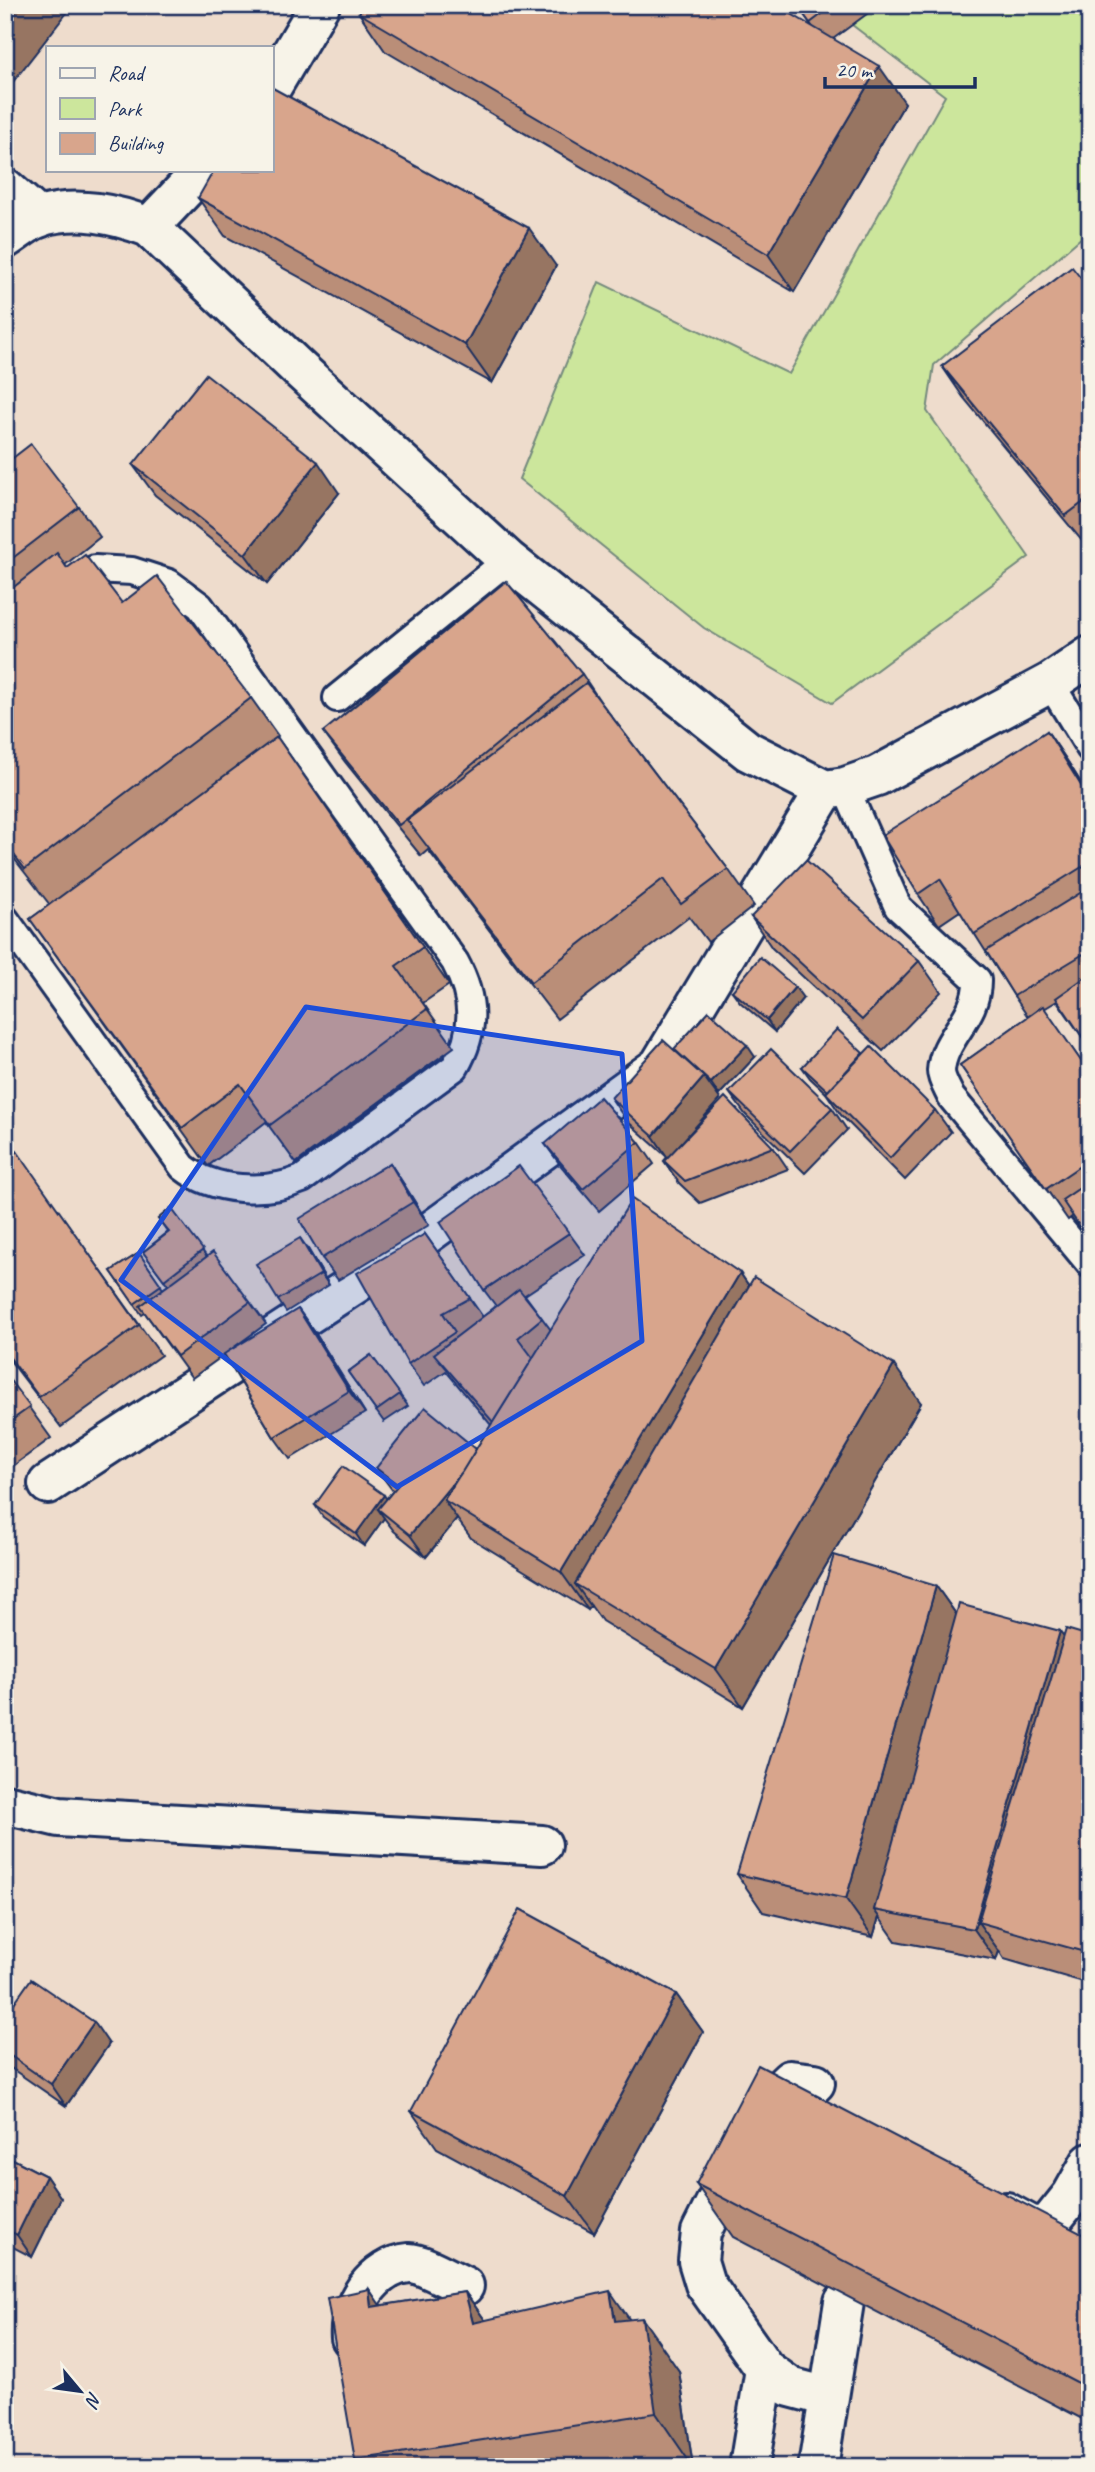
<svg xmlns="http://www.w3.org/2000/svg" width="1095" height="2472" font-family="Caveat,sans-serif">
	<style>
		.green { fill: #cce69c; stroke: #748a7d; stroke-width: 2 }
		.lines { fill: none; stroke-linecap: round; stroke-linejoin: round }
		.lane-casing { stroke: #1b2f5e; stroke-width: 32 }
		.street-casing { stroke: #1b2f5e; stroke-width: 44 }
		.secondary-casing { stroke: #1b2f5e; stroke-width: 44 }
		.lane { stroke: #f7f3e8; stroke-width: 26 }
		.street { stroke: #f7f3e8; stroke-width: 38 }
		.secondary { stroke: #f7f3e8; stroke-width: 38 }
		.wall { fill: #ba8e78; stroke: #1b2f5e; stroke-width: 2 }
		.shaded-wall { fill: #977462; stroke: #1b2f5e; stroke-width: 2 }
		.building { fill: #d8a58c; stroke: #1b2f5e; stroke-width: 2 }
		.marked { fill: #1d4ed8; fill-opacity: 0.2; stroke: #1d4ed8; stroke-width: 5; stroke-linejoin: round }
	</style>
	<rect width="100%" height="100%" fill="#eedccc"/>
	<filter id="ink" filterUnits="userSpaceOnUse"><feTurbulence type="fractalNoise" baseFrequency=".0143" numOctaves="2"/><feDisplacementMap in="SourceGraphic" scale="14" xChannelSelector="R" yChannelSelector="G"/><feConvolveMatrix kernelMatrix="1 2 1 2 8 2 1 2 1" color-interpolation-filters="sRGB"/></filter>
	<g filter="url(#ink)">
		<polygon class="green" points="826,5 1090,5 1090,230 934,365 927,411 1029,557 832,703 704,628 519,479 599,282 789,374 945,96"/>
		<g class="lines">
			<defs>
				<g id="lane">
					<polyline points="1050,683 1090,748"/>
					<polyline points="337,698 508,560"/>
					<path d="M845 787 898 907 977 980C978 1018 943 1037 941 1071 941 1079 948 1090 951 1097L1090 1264"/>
					<path d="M5 919 183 1167C214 1192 266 1194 302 1179L455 1067C476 1031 475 999 455 962L200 606 169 583 132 571 95 569 65 587"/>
				</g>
				<g id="street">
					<polyline points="271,88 320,5"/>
					<polyline points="5,188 39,218"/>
					<polyline points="149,227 203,170"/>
					<polyline points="48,1484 387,1263 659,1066 825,790"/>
					<polyline points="5,1804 59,1817 542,1845"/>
					<polyline points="815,2083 790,2080 765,2104 701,2232 698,2261 705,2284 765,2369 790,2387 828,2397"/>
					<polyline points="1006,2212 1032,2226 1048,2225 1072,2195 1090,2163"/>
					<path d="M351 2338C348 2305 374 2266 409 2263 420 2262 452 2281 464 2286"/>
					<polyline points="749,2467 765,2369"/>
					<polyline points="818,2467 844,2302"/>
				</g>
				<path id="secondary" d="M5 239C16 232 30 220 42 216 79 206 115 214 149 227L300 370 508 560 748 751 825 790 845 787 877 776 1050 683 1090 656"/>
			</defs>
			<use href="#lane" class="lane-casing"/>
			<use href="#street" class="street-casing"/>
			<use href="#secondary" class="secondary-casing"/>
			<use href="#lane" class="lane"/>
			<use href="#street" class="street"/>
			<use href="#secondary" class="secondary"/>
		</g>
		<g class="wall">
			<polygon points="797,5 879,5 833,39 905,103 794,292 385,51 359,13 812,26"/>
			<polygon points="198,198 556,266 492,383 225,236"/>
			<polygon points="1090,290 1090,545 1087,547 963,397 942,366"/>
			<polygon points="5,464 79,507 100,537 65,565 67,568 122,603 251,698 278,736 277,737 449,985 423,1003 454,1047 296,1163 266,1122 208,1166 30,919 50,905 5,847"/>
			<polygon points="133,465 339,493 267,584 155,495"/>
			<polygon points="582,674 600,701 728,869 754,906 708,942 689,917 557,1019 428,850 421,856 345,762 323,732"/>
			<polygon points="1047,731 1068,762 1090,797 1090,1048 1057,1001 1044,1009 1090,1074 1090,1242 1073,1216 1068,1220 960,1065 1028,1017 1014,996 960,911 939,925 918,894"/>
			<polygon points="751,917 919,961 941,992 883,1051 772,948"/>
			<polygon points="732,991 803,998 775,1032 740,1002"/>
			<polygon points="863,1054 935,1110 951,1132 905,1180 841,1115 826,1093 810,1078 802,1067"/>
			<polygon points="755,1057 719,1095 711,1087 720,1099 685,1139 773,1147 788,1169 700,1203 679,1183 664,1161 667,1157 626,1120 611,1098"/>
			<polygon points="729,1092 832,1108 847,1130 805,1173 745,1114"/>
			<polygon points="5,1136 161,1355 61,1427 5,1354"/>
			<polygon points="639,1142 654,1164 599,1211 561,1166 545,1144"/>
			<polygon points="390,1163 405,1186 429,1225 338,1280 322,1258"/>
			<polygon points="171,1208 207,1257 250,1302 266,1324 226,1353 298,1309 314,1331 365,1413 290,1459 274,1437 224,1355 192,1378 145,1313 142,1315 111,1271 139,1253 163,1289 168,1285 143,1252 168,1232 158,1219"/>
			<polygon points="569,1233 585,1255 525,1295 551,1330 740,1273 749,1286 921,1403 743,1707 602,1621 591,1606 588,1610 471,1538 457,1519 426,1557 394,1531 384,1518 364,1546 323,1517 315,1505 386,1499 393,1491 376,1468 476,1449 491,1425 446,1371 424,1386 408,1364 425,1234 483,1317 496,1306 484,1290"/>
			<polygon points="308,1249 329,1285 286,1312 278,1300"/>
			<polygon points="371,1355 408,1406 384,1422 348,1372"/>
			<polygon points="5,1374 51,1438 5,1472"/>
			<polygon points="936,1586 956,1614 1064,1636 1090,1636 1090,1984 1004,1959 999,1951 996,1960 896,1941 879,1917 873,1937 763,1912 737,1874"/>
			<polygon points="676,1994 703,2032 594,2233 437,2148 411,2111"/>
			<polygon points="5,2016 109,2044 66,2106 5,2064"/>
			<polygon points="5,2155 46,2176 61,2198 32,2257 5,2243"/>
			<polygon points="696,2184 1090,2238 1090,2423 733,2237"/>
			<polygon points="369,2289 380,2306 465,2292 485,2320 629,2319 679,2371 693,2467 360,2467 355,2460"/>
		</g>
		<g class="shaded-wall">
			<polygon points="5,5 73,5 5,92"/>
			<polygon points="879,66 905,103 794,292 768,254"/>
			<polygon points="529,228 556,266 492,383 465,345"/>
			<polygon points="318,462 339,493 267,584 245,554"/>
			<polygon points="1047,731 1068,762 1090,797 1090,800"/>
			<polygon points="795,987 803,998 775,1032 767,1020"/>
			<polygon points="747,1045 755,1057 719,1095 711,1083"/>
			<polygon points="704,1077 720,1099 668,1158 653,1136"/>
			<polygon points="390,1163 405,1186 429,1225 413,1202"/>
			<polygon points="300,1238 308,1249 329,1285 321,1274"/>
			<polygon points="740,1273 766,1311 575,1584 591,1606 588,1610 561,1572"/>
			<polygon points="298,1309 314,1331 365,1413 349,1391"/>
			<polygon points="894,1365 921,1403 743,1707 716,1669"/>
			<polygon points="479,1451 444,1500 457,1519 426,1557 410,1535"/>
			<polygon points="384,1495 392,1507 378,1509 384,1518 364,1546 356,1534"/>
			<polygon points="936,1586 963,1624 874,1910 879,1917 873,1937 846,1899"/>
			<polygon points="1060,1631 1082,1662 978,1922 999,1951 996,1960 974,1929"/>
			<polygon points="676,1994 703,2032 594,2233 567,2196"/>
			<polygon points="94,2022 109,2044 66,2106 51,2084"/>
			<polygon points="46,2176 61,2198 32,2257 17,2235"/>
			<polygon points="369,2289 406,2343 371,2307"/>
			<polygon points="610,2291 645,2342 642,2318 679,2371 693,2467 656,2413 615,2321"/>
			<polygon points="465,2292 503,2346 473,2323"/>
		</g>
		<g class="building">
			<polygon points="364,5 776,5 879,66 768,254 359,13"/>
			<polygon points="797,5 834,5 810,23"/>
			<polygon points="271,87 529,228 465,345 198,198 214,170 271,170"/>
			<polygon points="1072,267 1090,290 1090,497 1065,516 942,366"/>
			<polygon points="206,374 318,462 245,554 133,465"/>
			<polygon points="31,444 79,507 5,564 5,464"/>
			<polygon points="57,553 67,568 85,555 122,603 157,576 251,698 25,869 5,843 5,594"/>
			<polygon points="506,581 582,674 399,825 323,732"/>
			<polygon points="586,683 728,869 681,904 663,879 531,982 407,820"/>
			<polygon points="1047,731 1090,800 1090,862 974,934 940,879 918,894 882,835"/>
			<polygon points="277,737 423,947 396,966 427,1009 270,1125 240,1084 182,1128 30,919"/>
			<polygon points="806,860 919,961 862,1020 751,917"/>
			<polygon points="1090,887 1090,950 1014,996 986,951"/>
			<polygon points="760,957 795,987 767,1020 732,991"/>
			<polygon points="1090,974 1090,1048 1056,998"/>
			<polygon points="1043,1006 1090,1074 1090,1159 1046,1189 960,1065"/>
			<polygon points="709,1011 747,1045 711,1083 674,1049"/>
			<polygon points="837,1029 863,1053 828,1091 802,1067"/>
			<polygon points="663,1040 704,1077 653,1136 611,1098"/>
			<polygon points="871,1046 935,1110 890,1158 826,1093"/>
			<polygon points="771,1049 832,1108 790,1151 729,1092"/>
			<polygon points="600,1097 639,1142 583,1189 545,1144"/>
			<polygon points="725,1097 773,1147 685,1181 664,1161"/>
			<polygon points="17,1151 139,1325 39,1397 5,1351 5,1158"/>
			<polygon points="390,1163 413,1202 322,1258 299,1219"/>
			<polygon points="519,1166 569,1233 484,1290 440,1222"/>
			<polygon points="1090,1181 1090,1242 1062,1200"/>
			<polygon points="632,1199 740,1273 561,1572 444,1500"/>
			<polygon points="171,1208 203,1250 164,1280 143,1252 169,1232 158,1219"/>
			<polygon points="425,1234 470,1298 443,1313 455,1332 408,1364 357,1273"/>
			<polygon points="300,1238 321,1274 278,1300 256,1264"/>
			<polygon points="213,1252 250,1302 177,1356 140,1306"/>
			<polygon points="139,1253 161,1285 134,1304 111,1271"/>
			<polygon points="754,1277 894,1365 716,1669 575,1584"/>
			<polygon points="519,1289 542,1318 518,1338 533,1358 493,1422 434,1354"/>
			<polygon points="298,1309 349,1391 274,1437 224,1354"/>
			<polygon points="371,1355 400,1394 376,1411 348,1372"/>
			<polygon points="5,1374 30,1407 5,1425"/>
			<polygon points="425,1407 476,1449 462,1472 410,1535 378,1509 398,1485 376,1468"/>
			<polygon points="343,1466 384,1495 356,1534 315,1505"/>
			<polygon points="834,1555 936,1586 846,1899 737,1874"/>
			<polygon points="959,1604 1060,1631 974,1929 874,1910"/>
			<polygon points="1066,1629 1090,1636 1090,1947 1088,1953 978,1922"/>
			<polygon points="520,1909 676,1994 567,2196 411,2111"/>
			<polygon points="31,1979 94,2022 51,2084 5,2052 5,2016"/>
			<polygon points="758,2065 1090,2238 1090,2389 696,2184"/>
			<polygon points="5,2155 46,2176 17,2235 5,2229"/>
			<polygon points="369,2289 371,2307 465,2292 473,2323 610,2291 615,2321 642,2318 656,2413 355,2460 327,2298"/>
		</g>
	</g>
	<path class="marked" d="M306 1007 622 1054 642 1341 397 1487 121 1280Z"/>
	<rect width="1095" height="2472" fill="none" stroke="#f7f3e8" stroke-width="28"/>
	<rect x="14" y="14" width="1067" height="2444" fill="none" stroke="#1b2f5e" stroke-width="2.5" filter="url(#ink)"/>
	<rect x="46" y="46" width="228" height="126" fill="#f7f3e8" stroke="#9fa5b1" stroke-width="2"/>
	<rect x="60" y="68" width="35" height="10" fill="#f7f3e8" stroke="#9fa5b1" stroke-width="2"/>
	<text x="108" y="80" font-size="21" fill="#1b2f5e">Road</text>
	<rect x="60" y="98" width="35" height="21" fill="#cce69c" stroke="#9fa5b1" stroke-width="2"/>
	<text x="108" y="116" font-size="21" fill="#1b2f5e">Park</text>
	<rect x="60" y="133" width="35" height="21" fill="#d8a58c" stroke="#9fa5b1" stroke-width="2"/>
	<text x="108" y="150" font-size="21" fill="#1b2f5e">Building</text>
	<g transform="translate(80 2391) rotate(119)" stroke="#f7f3e8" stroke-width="5" paint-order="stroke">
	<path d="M0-5L12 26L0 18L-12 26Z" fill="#1b2f5e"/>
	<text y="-10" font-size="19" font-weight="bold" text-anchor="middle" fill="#1b2f5e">N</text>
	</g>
	<path d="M825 77v10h150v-10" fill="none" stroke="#1b2f5e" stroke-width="3.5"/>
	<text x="836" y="77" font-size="21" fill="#1b2f5e" stroke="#f7f3e8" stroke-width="5" paint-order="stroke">20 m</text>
</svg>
